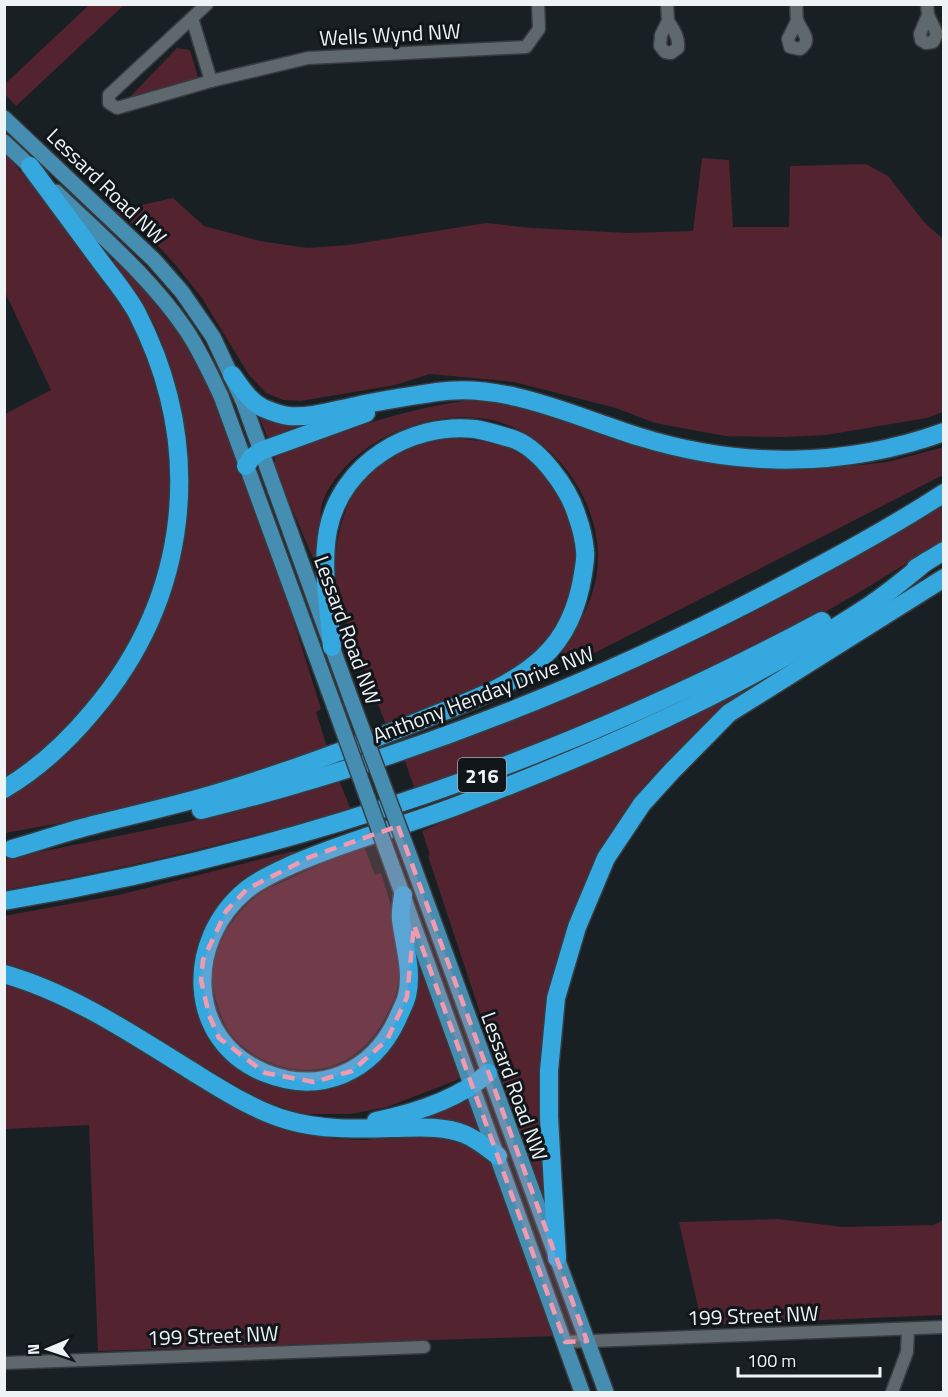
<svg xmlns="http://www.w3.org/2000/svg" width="948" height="1397" font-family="'Titillium Web',sans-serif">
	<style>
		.green { fill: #532330 }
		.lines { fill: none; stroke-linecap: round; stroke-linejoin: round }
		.minor-casing { stroke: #373c40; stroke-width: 15 }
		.major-casing { stroke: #373c40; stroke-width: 18 }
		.highway-casing { stroke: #373c40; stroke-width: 21 }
		.minor { stroke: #5f686d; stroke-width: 12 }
		.major { stroke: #468eb1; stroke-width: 15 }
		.highway { stroke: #35a8df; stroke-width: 18 }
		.major-bridge-casing { stroke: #373c40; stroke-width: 18; stroke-linecap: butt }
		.major-bridge { stroke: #468eb1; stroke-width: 15 }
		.marked { fill: #f29aaf; fill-opacity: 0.2; stroke: #f29aaf; stroke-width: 4.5; stroke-dasharray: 12 8; stroke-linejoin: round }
		.labels { text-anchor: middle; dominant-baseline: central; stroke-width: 6; stroke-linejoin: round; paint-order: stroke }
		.shield { fill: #10161a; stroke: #abb1b3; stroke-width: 1.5 }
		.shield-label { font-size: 20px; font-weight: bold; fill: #eef3f5 }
		.street-label { font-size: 21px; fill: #eef3f5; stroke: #10161a }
	</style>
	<rect width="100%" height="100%" fill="#192024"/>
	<g class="green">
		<polygon points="89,5 124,5 16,106 5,94 5,84"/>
		<polygon points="177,48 190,50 198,78 127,100"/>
		<polygon points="5,153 88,251 140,336 157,386 167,435 170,490 168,530 160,566 141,623 127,649 101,688 77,717 46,748 5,779 5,414 51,390 5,292"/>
		<polygon points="702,158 729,160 733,227 789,227 790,166 866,164 888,176 924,222 943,239 943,412 927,418 826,435 784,437 725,436 655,423 616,408 514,382 430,374 395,385 301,401 283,400 266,393 249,375 202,298 174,263 150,237 115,211 173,198 204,226 260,241 307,248 349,245 486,223 532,228 629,233 693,231"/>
		<path d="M116 259C158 297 185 336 209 386L283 587 321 709 316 712 327 747 196 790 72 821 5 833V800C96 743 172 641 185 532 193 466 182 392 157 330 147 308 127 282 113 261Z"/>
		<path d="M482 399 525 406 787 467 850 466 888 462 944 447 943 475 567 667 561 653C575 630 589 609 595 583 611 515 560 435 491 420 429 407 348 441 323 501 318 513 320 549 319 564L316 565 275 469V457L280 453C346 431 412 405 482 399Z"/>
		<polygon points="258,414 312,423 270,443"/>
		<path d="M455 438 488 442 507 447 535 462 545 471 574 520 578 576 554 640 503 678 388 730 337 597C330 554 341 493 378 465 383 461 389 459 394 455 400 451 407 447 414 444 427 440 442 440 455 438Z"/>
		<path d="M943 501V542C892 571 842 605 789 631 668 692 543 743 415 790L404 758C466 739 526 714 586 689 649 662 712 635 771 602 829 570 886 535 943 501Z"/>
		<path d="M743 689H748L747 692C711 724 670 754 640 791 592 852 549 956 545 1034 542 1093 546 1153 546 1212L428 856 430 855 422 831Z"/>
		<path d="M339 780 351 810C236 841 122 870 5 890V859L192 821Z"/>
		<path d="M364 846 375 875 381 873C393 909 405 956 396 994 394 1000 390 1008 387 1014 363 1065 313 1084 262 1059 250 1053 235 1042 228 1030 222 1020 218 1007 215 996 206 960 226 922 253 899 264 889 279 884 293 877 316 866 340 856 364 846Z"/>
		<polygon points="294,851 294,856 215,913 202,937 194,963 196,998 263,1081 368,1066 416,967 418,966 438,1011 460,1075 457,1080 387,1107 350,1114 302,1114 259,1099 78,993 19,968 5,964 4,916 123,894"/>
		<polygon points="5,982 69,1009 251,1116 291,1131 335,1139 367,1140 419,1131 450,1133 488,1156 496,1168 558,1336 98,1351 89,1125 5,1129"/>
		<polygon points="467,1098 470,1100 484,1136 420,1122 415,1117"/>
		<polygon points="778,1219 843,1227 934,1225 943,1220 943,1315 702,1325 679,1222"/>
	</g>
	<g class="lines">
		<defs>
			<g id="minor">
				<polyline points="207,4 109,95 109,103 117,108 211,81 308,58 526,47 539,29 538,4"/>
				<path d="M667 4 668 21 661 35 660 46 665 52 671 53 678 48C679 37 674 30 668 21"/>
				<path d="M796 4C797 9 796 15 797 19 800 31 814 39 800 49L790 47 788 39 797 21"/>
				<polyline points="927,4 928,15 937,34 933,42 926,43 921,40 920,34 928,15"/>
				<polyline points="192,18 211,81"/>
				<polyline points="565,1342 944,1327"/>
				<polyline points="4,1363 424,1347"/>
				<polyline points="892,1392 907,1352 908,1329"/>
			</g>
			<g id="major">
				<polyline points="4,118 154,260 182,292 213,337 243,401 352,702"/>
				<polyline points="4,142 37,173"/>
				<path d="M56 192C100 235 149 276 184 327 199 348 210 373 221 396L335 708"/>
				<polyline points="413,865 606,1392"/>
				<polyline points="394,871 582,1392"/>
			</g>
			<g id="highway">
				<path d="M232 375C241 387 249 401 263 408 270 411 280 415 289 416 310 418 335 410 356 406 383 400 410 396 437 392 506 382 575 417 640 437 740 468 844 468 944 432"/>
				<polyline points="246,466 252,457 261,451 366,413"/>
				<polyline points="916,568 944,551"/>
				<path d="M4 789C38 769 67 742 92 712 190 597 206 448 137 313 126 293 111 276 98 258 75 227 53 197 30 166"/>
				<path d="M201 810C397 762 587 687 766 594 827 562 887 530 944 493"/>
				<path d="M12 849C40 841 68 831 97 824 137 814 177 805 217 793 285 773 351 748 417 722 460 704 508 690 543 657 567 635 578 606 583 574 584 566 586 558 585 551 584 539 581 527 577 516 569 489 539 446 510 438 499 435 487 431 475 429 410 422 341 464 328 530 321 568 329 609 332 647"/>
				<path d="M403 895C402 903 400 912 401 920 404 945 413 971 407 996 405 1004 400 1012 397 1020 372 1073 320 1095 265 1073 185 1041 185 940 246 890 259 879 276 872 291 865 345 841 404 826 459 805 598 752 736 692 861 611 884 597 906 578 927 561"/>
				<path d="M4 901C297 851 560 761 822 621"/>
				<path d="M4 974C71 993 132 1034 190 1070 221 1089 253 1110 287 1120 320 1130 358 1129 392 1128 415 1128 442 1125 464 1134 477 1139 487 1148 498 1156"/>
				<path d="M376 1121C415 1113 458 1100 488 1073"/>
				<polyline points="557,1258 549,1117 549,1071 556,998 577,927 606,858 642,804 671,772 729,713 944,578"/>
			</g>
		</defs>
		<use href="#minor" class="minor-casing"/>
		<use href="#major" class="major-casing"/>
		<use href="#highway" class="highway-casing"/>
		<use href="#minor" class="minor"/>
		<use href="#major" class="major"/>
		<use href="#highway" class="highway"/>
		<defs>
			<g id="major-bridge">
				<polyline points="352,702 413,865"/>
				<polyline points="335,708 394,871"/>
			</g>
		</defs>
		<use href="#major-bridge" class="major-bridge-casing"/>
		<use href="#major-bridge" class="major-bridge"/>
	</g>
	<path class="marked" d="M398 826 587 1341 565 1342 414 925 407 997 387 1040 352 1071 314 1082 265 1073 219 1038 209 1015 201 980 203 960 226 911 247 889 310 857Z"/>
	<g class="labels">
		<rect class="shield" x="458" y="758" width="48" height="34" rx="4.5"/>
		<g class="shield-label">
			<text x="482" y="775">216</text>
		</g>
		<g class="street-label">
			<text transform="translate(390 34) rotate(-3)">Wells Wynd NW</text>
			<text transform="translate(107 186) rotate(44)">Lessard Road NW</text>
			<text transform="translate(348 630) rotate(70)">Lessard Road NW</text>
			<text transform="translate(483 694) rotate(-21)">Anthony Henday Drive NW</text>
			<text transform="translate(515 1086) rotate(70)">Lessard Road NW</text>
			<text transform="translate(753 1315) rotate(-2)">199 Street NW</text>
			<text transform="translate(213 1335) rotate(-2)">199 Street NW</text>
		</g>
	</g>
	<rect width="948" height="1397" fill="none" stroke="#eef3f5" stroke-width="12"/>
	<g transform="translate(48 1349) rotate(268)" stroke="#10161a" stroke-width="4.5" paint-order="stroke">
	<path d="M0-4.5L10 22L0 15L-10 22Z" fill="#eef3f5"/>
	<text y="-9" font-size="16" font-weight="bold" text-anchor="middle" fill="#eef3f5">N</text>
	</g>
	<path d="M738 1367v9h142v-9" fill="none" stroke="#eef3f5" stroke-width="3"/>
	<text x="747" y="1367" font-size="18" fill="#eef3f5" stroke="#10161a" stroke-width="4.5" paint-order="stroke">100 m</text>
</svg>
